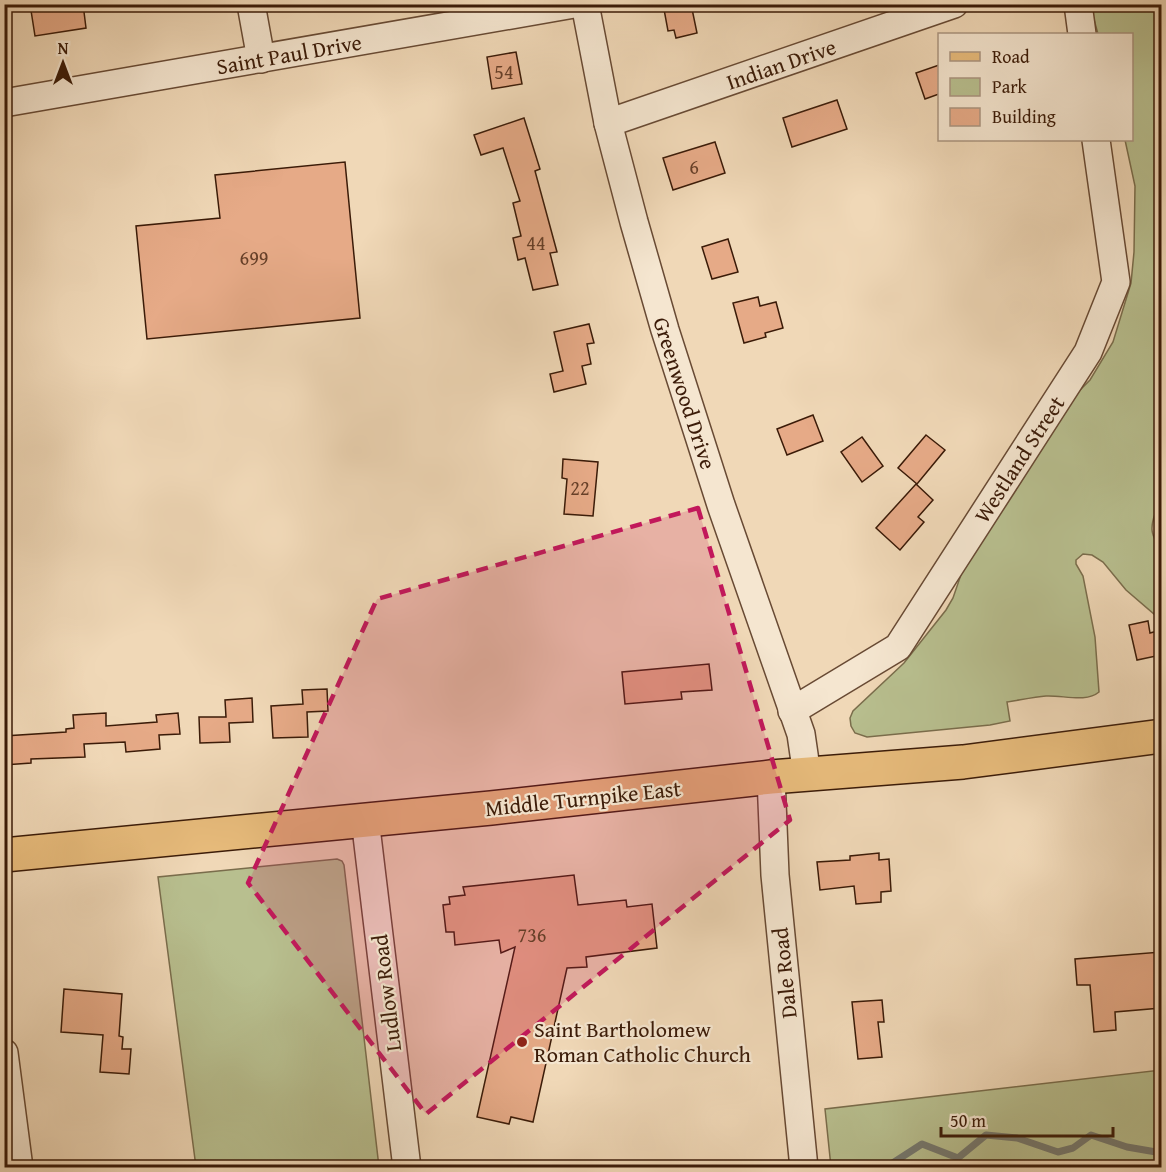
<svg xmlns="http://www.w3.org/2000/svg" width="1166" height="1172" font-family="'Gentium Book Plus',serif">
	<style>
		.green { fill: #b8bf8f; stroke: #7a6d4c; stroke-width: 1.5 }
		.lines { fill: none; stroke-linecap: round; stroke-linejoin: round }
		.stream { stroke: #757970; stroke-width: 7 }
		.building { fill: #e6aa87; stroke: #3b1b08; stroke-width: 1.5 }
		.minor-casing { stroke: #684a34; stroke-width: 30 }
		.major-casing { stroke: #3b1b08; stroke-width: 36 }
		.minor { stroke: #f5e6d0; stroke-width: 27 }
		.major { stroke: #e8bc7c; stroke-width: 33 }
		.marked { fill: #c2185b; fill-opacity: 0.2; stroke: #c2185b; stroke-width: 4.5; stroke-dasharray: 12 8; stroke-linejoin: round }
		.poi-dot { fill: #8f2418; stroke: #f5e6d0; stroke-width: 2 }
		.labels { text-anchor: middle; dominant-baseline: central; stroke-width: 4.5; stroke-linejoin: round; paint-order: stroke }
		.number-label { font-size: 20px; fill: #663f28 }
		.street-label { font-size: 22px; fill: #3b1b08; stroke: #f5e6d0 }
		.poi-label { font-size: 22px; fill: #3b1b08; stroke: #f5e6d0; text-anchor: start }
	</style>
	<rect width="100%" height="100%" fill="#f0d8b7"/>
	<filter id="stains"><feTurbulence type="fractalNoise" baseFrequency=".00333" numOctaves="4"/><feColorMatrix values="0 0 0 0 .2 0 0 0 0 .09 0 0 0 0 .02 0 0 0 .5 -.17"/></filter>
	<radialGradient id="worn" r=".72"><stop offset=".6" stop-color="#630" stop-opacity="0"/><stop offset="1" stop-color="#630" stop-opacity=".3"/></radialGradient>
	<g class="green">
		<path d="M1090 5H1161L1162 511 1155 514C1146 539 1160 538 1161 558 1163 578 1161 599 1161 620L1126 590 1103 562 1092 555 1083 554 1076 560V564L1083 576 1095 637 1099 692C1086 703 1063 695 1046 696 1034 697 1020 700 1007 702L1010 721 990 725 867 737 855 733 851 726 850 718 853 711 904 663 946 610 953 598 966 560 1058 412 1090 380 1113 342 1131 283 1134 252 1135 186 1125 140H1132V34H1098Z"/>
		<polygon points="337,859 342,861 344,865 379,1167 196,1167 158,877"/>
		<polygon points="1161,1070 1161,1167 831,1167 825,1109"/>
	</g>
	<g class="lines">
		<polyline class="stream" points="885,1168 922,1144 958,1158 986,1135 1017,1138 1058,1152 1073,1148 1091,1135 1127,1147 1162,1153"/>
	</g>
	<g class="building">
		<polygon points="30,4 83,4 86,28 35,36"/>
		<polygon points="663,4 691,4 697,33 676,38 674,30 668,31"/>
		<polygon points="516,52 522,84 492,89 487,57"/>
		<polygon points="939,65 939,94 925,99 916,73"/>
		<polygon points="837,100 847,129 792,147 783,118"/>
		<polygon points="524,118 540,169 535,171 557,252 550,253 558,285 533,290 525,258 518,260 513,238 521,236 513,203 520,201 503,148 481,155 474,135"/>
		<polygon points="715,142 725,173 673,190 663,158"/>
		<polygon points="345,162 360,318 147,339 136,226 220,218 215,175"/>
		<polygon points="728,239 738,272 712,279 702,247"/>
		<polygon points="758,297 760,306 776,302 783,328 765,333 766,337 744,343 733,303"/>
		<polygon points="589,324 594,343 587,344 591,364 582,366 586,384 554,392 550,374 563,371 554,332"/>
		<polygon points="813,415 823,441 787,455 777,429"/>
		<polygon points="926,435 945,450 917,484 898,468"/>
		<polygon points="862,437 883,466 862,482 841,452"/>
		<polygon points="563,459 598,462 593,516 564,514 567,479 562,478"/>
		<polygon points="916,484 933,500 918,517 924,522 900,550 876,528"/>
		<polygon points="1148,621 1150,633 1161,630 1161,655 1137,660 1129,625"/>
		<polygon points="709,664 712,690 681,692 682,699 625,704 622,672"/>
		<polygon points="327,689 328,711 307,712 308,737 273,738 271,706 303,704 302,690"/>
		<polygon points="252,698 253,722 229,723 230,742 200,743 199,717 226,717 225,700"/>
		<polygon points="106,713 106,726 157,722 156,715 178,713 180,734 159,735 160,749 126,752 125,742 84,744 85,757 31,759 31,763 4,765 4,736 66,732 66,729 74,728 73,715"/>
		<polygon points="879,853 879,860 889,859 891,891 881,892 881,902 856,904 854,886 820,890 817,862 850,860 850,856"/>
		<polygon points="574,875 578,905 626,900 627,907 652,904 657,948 586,957 587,967 567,968 533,1122 511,1117 509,1124 477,1117 515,947 501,953 499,940 455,945 454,932 446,932 443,905 450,904 449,897 465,895 463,887"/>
		<polygon points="1161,952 1161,1008 1115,1012 1116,1030 1094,1032 1090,985 1077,985 1075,959"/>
		<polygon points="64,989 122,994 119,1036 123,1037 122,1049 131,1049 129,1074 100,1072 103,1035 61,1032"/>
		<polygon points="882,1000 884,1022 878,1022 882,1057 858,1059 852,1002"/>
	</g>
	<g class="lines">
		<defs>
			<g id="minor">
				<polyline points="251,4 261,59"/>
				<polyline points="585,4 608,123 634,222 665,330 721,505 801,734 807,775"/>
				<polyline points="1078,4 1082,34"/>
				<polyline points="4,103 574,4"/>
				<polyline points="608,123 954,4"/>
				<polyline points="792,711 898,647 1088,352 1116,282 1096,140"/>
				<polyline points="771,777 775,875 804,1168"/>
				<polyline points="365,819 407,1168"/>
				<polyline points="4,1053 19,1168"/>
			</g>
			<polyline id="major" points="4,855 491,808 771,777 963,762 1162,736"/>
		</defs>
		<use href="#minor" class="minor-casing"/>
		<use href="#major" class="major-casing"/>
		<use href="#minor" class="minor"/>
		<use href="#major" class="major"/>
	</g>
	<path class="marked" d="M698 508 790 820 426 1114 248 883 377 599Z"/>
	<circle class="poi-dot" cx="522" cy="1042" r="6"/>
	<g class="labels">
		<g class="number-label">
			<text x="504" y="71">54</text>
			<text x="694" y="166">6</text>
			<text x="536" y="242">44</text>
			<text x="254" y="257">699</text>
			<text x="580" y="487">22</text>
			<text x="532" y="934">736</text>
		</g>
		<g class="street-label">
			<text transform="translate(289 54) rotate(-10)">Saint Paul Drive</text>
			<text transform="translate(781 64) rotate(-19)">Indian Drive</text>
			<text transform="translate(685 393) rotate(72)">Greenwood Drive</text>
			<text transform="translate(1019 459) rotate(-57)">Westland Street</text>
			<text transform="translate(583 798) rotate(-6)">Middle Turnpike East</text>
			<text transform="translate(784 973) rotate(-96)">Dale Road</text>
			<text transform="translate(386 993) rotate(-97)">Ludlow Road</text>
		</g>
		<g class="poi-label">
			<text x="534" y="1029">Saint Bartholomew<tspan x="534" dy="25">Roman Catholic Church</tspan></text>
		</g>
	</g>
	<rect width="1166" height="1172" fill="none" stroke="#f0d8b7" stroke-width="24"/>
	<rect x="6" y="6" width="1154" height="1160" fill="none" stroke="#3b1b08" stroke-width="3"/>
	<rect x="12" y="12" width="1142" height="1148" fill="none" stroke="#3b1b08" stroke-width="1.5"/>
	<rect x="938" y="33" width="195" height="108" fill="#f5e6d0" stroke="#ab9580" stroke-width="1.5"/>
	<rect x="950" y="52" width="30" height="9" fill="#e8bc7c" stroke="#ab9580" stroke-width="1.5"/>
	<text x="992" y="63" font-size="18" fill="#3b1b08">Road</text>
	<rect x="950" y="78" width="30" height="18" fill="#b8bf8f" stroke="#ab9580" stroke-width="1.5"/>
	<text x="992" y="93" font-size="18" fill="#3b1b08">Park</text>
	<rect x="950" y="108" width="30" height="18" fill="#e6aa87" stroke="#ab9580" stroke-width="1.5"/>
	<text x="992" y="123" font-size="18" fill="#3b1b08">Building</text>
	<g transform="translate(63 63)" stroke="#f5e6d0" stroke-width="4.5" paint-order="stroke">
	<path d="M0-4.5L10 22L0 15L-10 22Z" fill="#3b1b08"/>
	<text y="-9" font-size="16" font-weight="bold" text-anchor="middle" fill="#3b1b08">N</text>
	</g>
	<path d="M941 1127v9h172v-9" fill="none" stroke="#3b1b08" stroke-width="3"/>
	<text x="950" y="1127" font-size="18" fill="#3b1b08" stroke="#f5e6d0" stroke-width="4.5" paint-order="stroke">50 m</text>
	<rect width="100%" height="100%" filter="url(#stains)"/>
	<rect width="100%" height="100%" fill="url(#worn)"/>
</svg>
